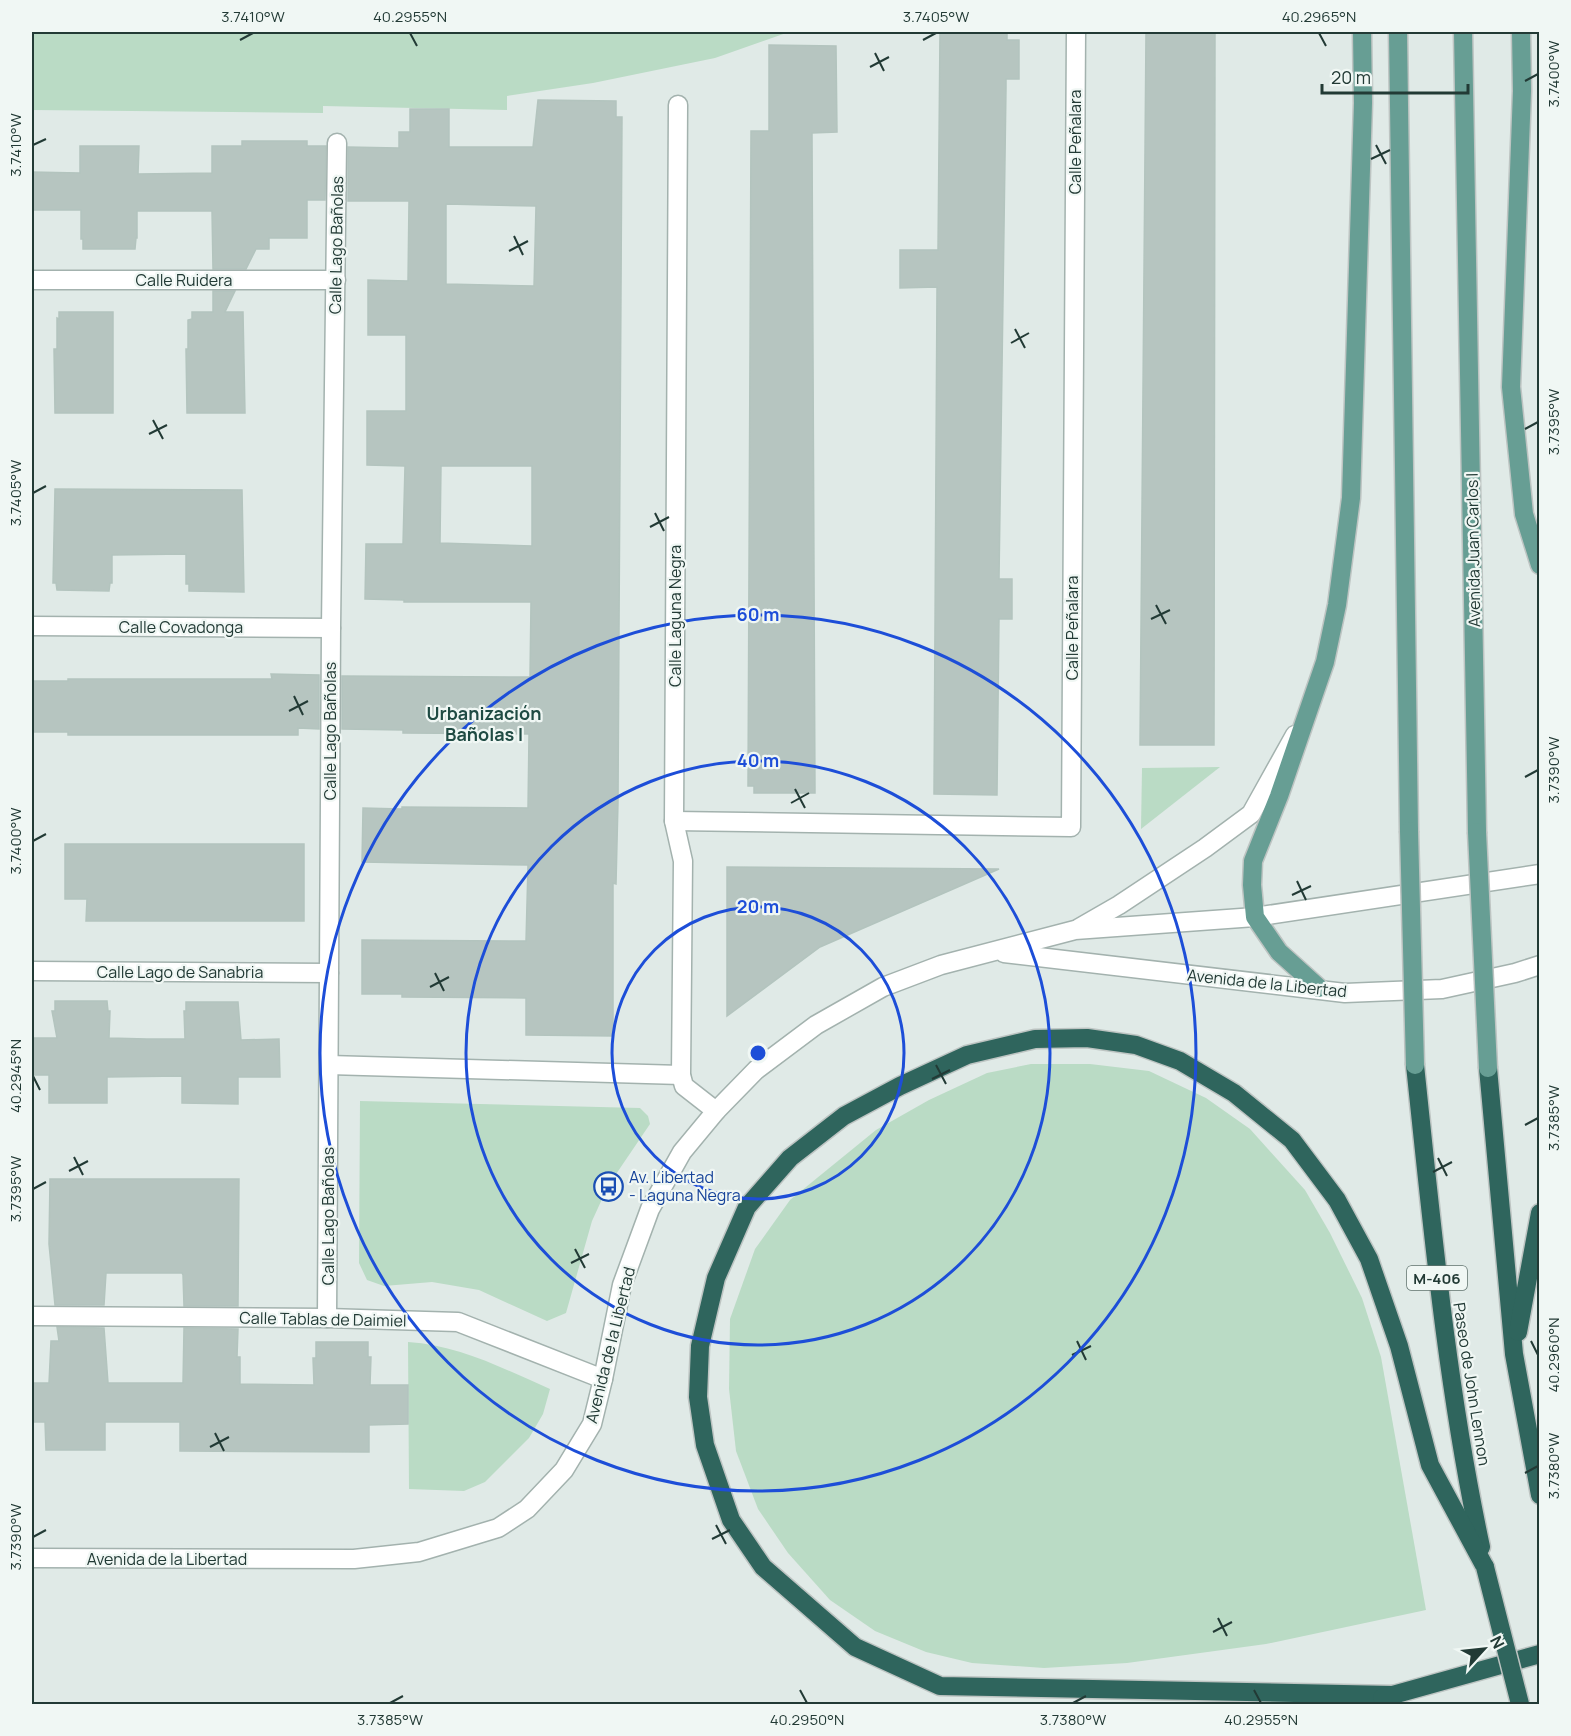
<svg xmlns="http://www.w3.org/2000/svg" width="1571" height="1736" font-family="Manrope,sans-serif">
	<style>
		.green { fill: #badbc5 }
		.building { fill: #b6c5c0; stroke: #b3c4be; stroke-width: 1.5; fill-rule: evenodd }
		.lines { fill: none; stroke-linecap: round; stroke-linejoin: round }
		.minor-casing { stroke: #a3b2ae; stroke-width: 21 }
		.major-casing { stroke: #bdc4c2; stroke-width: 21 }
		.highway-casing { stroke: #bdc4c2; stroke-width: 21 }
		.minor { stroke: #fff; stroke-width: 18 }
		.major { stroke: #679e94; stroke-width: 18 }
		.highway { stroke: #2f655d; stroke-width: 18 }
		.major-bridge-casing { stroke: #bdc4c2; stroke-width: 21; stroke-linecap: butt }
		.highway-bridge-casing { stroke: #bdc4c2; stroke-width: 21; stroke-linecap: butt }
		.major-bridge { stroke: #679e94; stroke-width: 18 }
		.highway-bridge { stroke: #2f655d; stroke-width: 18 }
		.ticks { fill: none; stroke: #223a35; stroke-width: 2 }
		.ring { fill: none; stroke: #1d4ed8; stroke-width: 3 }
		.labels { text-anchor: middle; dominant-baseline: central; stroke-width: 4.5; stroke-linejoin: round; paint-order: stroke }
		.shield { fill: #f0f7f4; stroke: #60736e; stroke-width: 1.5 }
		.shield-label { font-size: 15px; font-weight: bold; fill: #223a35 }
		.street-label { font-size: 16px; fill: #223a35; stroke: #f0f7f4 }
		.transit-label { font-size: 16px; fill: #164399; stroke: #f0f7f4; text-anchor: start }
		.neighbourhood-label { font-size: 18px; font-weight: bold; fill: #1f4b43; stroke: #f0f7f4 }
		.centre { fill: #1d4ed8; stroke: #f0f7f4; stroke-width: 3 }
		.ring-label { font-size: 18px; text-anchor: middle; font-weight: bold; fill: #1d4ed8; stroke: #f0f7f4; stroke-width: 4.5; stroke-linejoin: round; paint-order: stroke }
		.neatline { fill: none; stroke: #223a35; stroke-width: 2 }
		.ticks-label { font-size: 15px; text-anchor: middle; fill: #223a35 }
	</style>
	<rect width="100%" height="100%" fill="#e0eae7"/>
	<g class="green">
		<polygon points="32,32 789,32 715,58 593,83 507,96 507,110 323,106 323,113 32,110"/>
		<polygon points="1220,767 1141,829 1142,768"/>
		<polygon points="1031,1064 1090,1064 1149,1071 1206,1098 1250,1129 1305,1190 1330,1233 1362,1298 1381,1357 1426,1610 1266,1644 1127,1663 1044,1668 972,1663 926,1652 875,1631 830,1600 788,1553 758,1509 736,1451 729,1389 730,1319 755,1249 790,1200 876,1130 929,1100 987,1073"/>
		<polygon points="360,1101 640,1108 648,1116 650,1124 608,1186 592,1221 566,1313 547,1321 479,1290 432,1282 384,1286 367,1280 359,1263"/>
		<path d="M408 1342C459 1345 504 1369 550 1389L543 1414 529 1438 485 1482 464 1491 409 1489Z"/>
	</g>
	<g class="building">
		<polygon points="940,32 1007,32 1007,40 1019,40 1019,79 1006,79 1006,88 999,579 1012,579 1012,619 999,619 997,795 934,794 937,287 900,288 900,250 938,250"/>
		<polygon points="1146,32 1215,32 1214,745 1140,745"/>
		<polygon points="769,45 836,46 837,132 812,133 815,793 754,793 754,786 748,786 751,131 769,131"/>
		<path d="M538 100 616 101V117H622L618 802 616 884 613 883V1036L526 1035V998L402 997V994H362V940L526 941 528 865 362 862 363 808 402 809V807L528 808 529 734 403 733V730L342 729V676L530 677 531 602H404V600L365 599 366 544H403L405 466 367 465V411H406V335H368V280L408 281 409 201H348V147L399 148V132H410V109H449V147H533ZM446 204 536 206 534 286 446 284ZM441 466H532V546L440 543Z"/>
		<polygon points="242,141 307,141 307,146 326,146 325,200 307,200 307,238 269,238 269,249 256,249 246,269 213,269 212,211 137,211 137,238 136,238 135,249 83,249 83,239 81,239 81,210 32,210 32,172 80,173 80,146 139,146 138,174 212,173 212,146 242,146"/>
		<polygon points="213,291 235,291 225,312 243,312 245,413 187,413 186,349 188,349 188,320 192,319 192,312 213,312"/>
		<polygon points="59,312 113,312 113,413 55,413 54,349 57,349 57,318 59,319"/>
		<polygon points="55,489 242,490 244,592 189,591 189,584 186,584 186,554 112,555 112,583 110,583 109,591 57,590 56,583 53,583"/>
		<polygon points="271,674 319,675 319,729 298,728 298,735 68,735 68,732 32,732 32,681 68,681 68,679 272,679"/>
		<polygon points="65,844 304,844 304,921 86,921 87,899 65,899"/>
		<polygon points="727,867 999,869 820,947 727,1016"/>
		<polygon points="55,1001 107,1001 108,1011 110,1011 109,1038 147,1039 185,1039 184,1011 186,1011 186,1002 238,1002 241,1040 279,1039 280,1077 238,1077 238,1104 182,1103 182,1076 107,1077 107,1103 49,1103 49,1075 32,1075 32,1038 57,1038 52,1011 55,1011"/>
		<polygon points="50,1179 239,1179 238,1306 184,1306 183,1275 182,1273 106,1273 104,1305 55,1305 49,1244"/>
		<polygon points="57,1327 104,1328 108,1383 183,1383 184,1328 238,1329 237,1357 240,1357 240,1384 314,1385 313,1358 316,1358 316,1342 368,1342 368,1357 371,1357 370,1385 408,1385 408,1424 369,1425 369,1452 180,1451 180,1422 105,1422 105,1450 46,1450 45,1422 32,1422 32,1383 49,1383 51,1341 59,1341"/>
	</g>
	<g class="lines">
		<defs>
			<g id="minor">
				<polyline points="678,105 674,821 683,861 681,1075 684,1086 716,1111"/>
				<polyline points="32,280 336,280"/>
				<polyline points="32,626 331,628"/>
				<polyline points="674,821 1071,827 1076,32"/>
				<polyline points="1079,928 1119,905 1205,848 1251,814 1295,735"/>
				<polyline points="1004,953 1345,993 1442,989 1515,973 1540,965"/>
				<polyline points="32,971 329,973"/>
				<polyline points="329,1065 681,1075"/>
				<polyline points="32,1316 327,1318 458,1322 603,1379"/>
				<polyline points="327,1318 331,628 337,143"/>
				<polyline points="32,1558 354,1559 419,1552 498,1528 527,1509 564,1470 592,1424 603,1379 622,1285 650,1209 682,1152 716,1111 756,1070 816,1025 883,987 941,965 1075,930 1255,917 1540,874"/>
			</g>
			<g id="major">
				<polyline points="1398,32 1409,831"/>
				<path d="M1463 32C1466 298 1473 565 1477 832"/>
				<polyline points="1521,32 1522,91 1511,387 1524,514 1540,565"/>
				<polyline points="1319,988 1279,952 1255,917 1252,885 1253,861 1279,796 1325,662 1337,605 1351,498 1363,103 1362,32"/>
			</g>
			<g id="highway">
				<path d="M1415 1065C1432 1226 1447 1388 1481 1547"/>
				<polyline points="1488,1068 1514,1354 1540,1495"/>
				<polyline points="1518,1332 1540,1213"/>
				<polyline points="1393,1695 940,1686 855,1647 763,1567 731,1520 705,1445 698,1397 700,1346 716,1278 747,1207 790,1158 844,1116 900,1086 967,1055 1035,1039 1087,1038 1136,1045 1180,1061 1234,1093 1292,1140 1337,1200 1369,1259 1399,1346 1430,1465 1485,1567"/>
				<polyline points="1382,1698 1540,1654"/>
			</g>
		</defs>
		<use href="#minor" class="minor-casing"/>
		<use href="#major" class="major-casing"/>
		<use href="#highway" class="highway-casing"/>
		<use href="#minor" class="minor"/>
		<use href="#major" class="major"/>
		<use href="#highway" class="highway"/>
		<defs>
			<g id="major-bridge">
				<polyline points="1409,831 1415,1065"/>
				<polyline points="1477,832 1488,1068"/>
			</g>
			<polyline id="highway-bridge" points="1485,1567 1520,1704"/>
		</defs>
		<use href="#major-bridge" class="major-bridge-casing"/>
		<use href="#highway-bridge" class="highway-bridge-casing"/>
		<use href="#major-bridge" class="major-bridge"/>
		<use href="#highway-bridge" class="highway-bridge"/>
	</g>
	<path class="ticks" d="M410 33 417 46M1319 33 1326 46M240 40 253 33M923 40 936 33M875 53 884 71M870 67 889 57M1525 81 1538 74M33 145 46 139M1376 145 1386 164M1371 159 1390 150M514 236 523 255M509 251 528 241M1015 329 1025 348M1011 343 1029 333M153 420 163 439M1525 429 1538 422M149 434 167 425M33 493 46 486M655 513 664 531M650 527 669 517M1156 605 1166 624M1151 619 1170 610M294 696 303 715M289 711 308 701M1525 777 1538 770M795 789 805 808M791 803 809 793M33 841 46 834M1297 881 1306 900M1292 895 1311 886M435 973 444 991M430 987 449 977M936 1065 946 1084M33 1076 40 1090M932 1079 950 1070M1525 1125 1538 1118M74 1157 83 1175M1438 1158 1447 1176M69 1171 88 1161M1433 1172 1452 1162M33 1189 46 1182M575 1249 585 1268M571 1263 589 1254M1077 1341 1086 1360M1531 1341 1538 1355M1072 1355 1091 1346M215 1433 224 1451M210 1447 229 1437M1525 1473 1538 1466M716 1525 726 1544M33 1537 46 1530M712 1539 730 1530M1218 1618 1227 1636M1213 1632 1232 1622M800 1690 807 1703M1254 1690 1261 1703M390 1703 403 1696M1073 1703 1086 1696"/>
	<g class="ring">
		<circle cx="758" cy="1053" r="146"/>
		<circle cx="758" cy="1053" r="292"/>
		<circle cx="758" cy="1053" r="438"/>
	</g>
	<defs>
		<symbol id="bus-ring" viewBox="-11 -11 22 22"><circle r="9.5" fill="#f0f7f4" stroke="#1a4fb4" stroke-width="1.5"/><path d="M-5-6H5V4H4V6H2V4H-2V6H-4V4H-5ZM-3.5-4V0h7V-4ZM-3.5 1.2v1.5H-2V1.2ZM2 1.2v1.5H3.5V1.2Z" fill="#1a4fb4"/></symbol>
	</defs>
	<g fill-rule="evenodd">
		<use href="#bus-ring" x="592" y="1170" width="33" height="33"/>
	</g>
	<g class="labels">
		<rect class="shield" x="1407" y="1266" width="60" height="24" rx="4.5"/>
		<g class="shield-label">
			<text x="1437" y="1278">M-406</text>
		</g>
		<g class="street-label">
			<text transform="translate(1075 142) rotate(-90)">Calle Peñalara</text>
			<text transform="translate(336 245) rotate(-89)">Calle Lago Bañolas</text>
			<text x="184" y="280">Calle Ruidera</text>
			<text transform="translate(1473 550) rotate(-91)">Avenida Juan Carlos I</text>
			<text transform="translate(675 616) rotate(-90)">Calle Laguna Negra</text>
			<text x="181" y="627">Calle Covadonga</text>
			<text transform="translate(1072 628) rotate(-90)">Calle Peñalara</text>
			<text transform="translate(330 731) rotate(-90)">Calle Lago Bañolas</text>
			<text x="180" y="972">Calle Lago de Sanabria</text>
			<text transform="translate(1267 983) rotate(6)">Avenida de la Libertad</text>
			<text transform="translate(328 1216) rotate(-90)">Calle Lago Bañolas</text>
			<text transform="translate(323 1319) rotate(1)">Calle Tablas de Daimiel</text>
			<text transform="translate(610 1345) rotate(-76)">Avenida de la Libertad</text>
			<text transform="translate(1472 1384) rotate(81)">Paseo de John Lennon</text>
			<text x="167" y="1559">Avenida de la Libertad</text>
		</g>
		<g class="transit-label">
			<text x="629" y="1177">Av. Libertad<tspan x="629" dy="18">- Laguna Negra</tspan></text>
		</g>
		<g class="neighbourhood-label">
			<text x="484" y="713">Urbanización<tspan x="484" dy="21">Bañolas I</tspan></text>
		</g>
	</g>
	<circle cx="758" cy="1053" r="9" class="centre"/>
	<g class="ring-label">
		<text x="758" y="621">60 m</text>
		<text x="758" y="767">40 m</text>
		<text x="758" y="913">20 m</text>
	</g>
	<rect width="1571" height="1736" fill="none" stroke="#f0f7f4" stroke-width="66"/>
	<g transform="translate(1484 1649) rotate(63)" stroke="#f0f7f4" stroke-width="4.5" paint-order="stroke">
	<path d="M0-4.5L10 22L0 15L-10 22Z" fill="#223a35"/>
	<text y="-9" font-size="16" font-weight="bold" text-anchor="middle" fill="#223a35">N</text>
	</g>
	<path d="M1322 84v9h146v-9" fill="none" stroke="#223a35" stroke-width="3"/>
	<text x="1331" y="84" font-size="18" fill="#223a35" stroke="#f0f7f4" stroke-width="4.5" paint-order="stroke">20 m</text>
	<rect x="33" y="33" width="1505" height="1670" class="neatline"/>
	<g class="ticks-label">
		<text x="253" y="22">3.7410°W</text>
		<text x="410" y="22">40.2955°N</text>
		<text x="936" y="22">3.7405°W</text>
		<text x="1319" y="22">40.2965°N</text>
		<text transform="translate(1554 74) rotate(-90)" y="5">3.7400°W</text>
		<text transform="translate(16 145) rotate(-90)" y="5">3.7410°W</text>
		<text transform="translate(1554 422) rotate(-90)" y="5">3.7395°W</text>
		<text transform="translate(16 493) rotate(-90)" y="5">3.7405°W</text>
		<text transform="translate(1554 770) rotate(-90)" y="5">3.7390°W</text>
		<text transform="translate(16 841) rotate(-90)" y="5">3.7400°W</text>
		<text transform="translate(16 1076) rotate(-90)" y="5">40.2945°N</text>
		<text transform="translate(1554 1118) rotate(-90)" y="5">3.7385°W</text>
		<text transform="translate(16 1189) rotate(-90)" y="5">3.7395°W</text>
		<text transform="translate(1554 1355) rotate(-90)" y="5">40.2960°N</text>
		<text transform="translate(1554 1466) rotate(-90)" y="5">3.7380°W</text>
		<text transform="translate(16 1537) rotate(-90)" y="5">3.7390°W</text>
		<text x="390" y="1725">3.7385°W</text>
		<text x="807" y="1725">40.2950°N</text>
		<text x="1073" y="1725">3.7380°W</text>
		<text x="1261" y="1725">40.2955°N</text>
	</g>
</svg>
